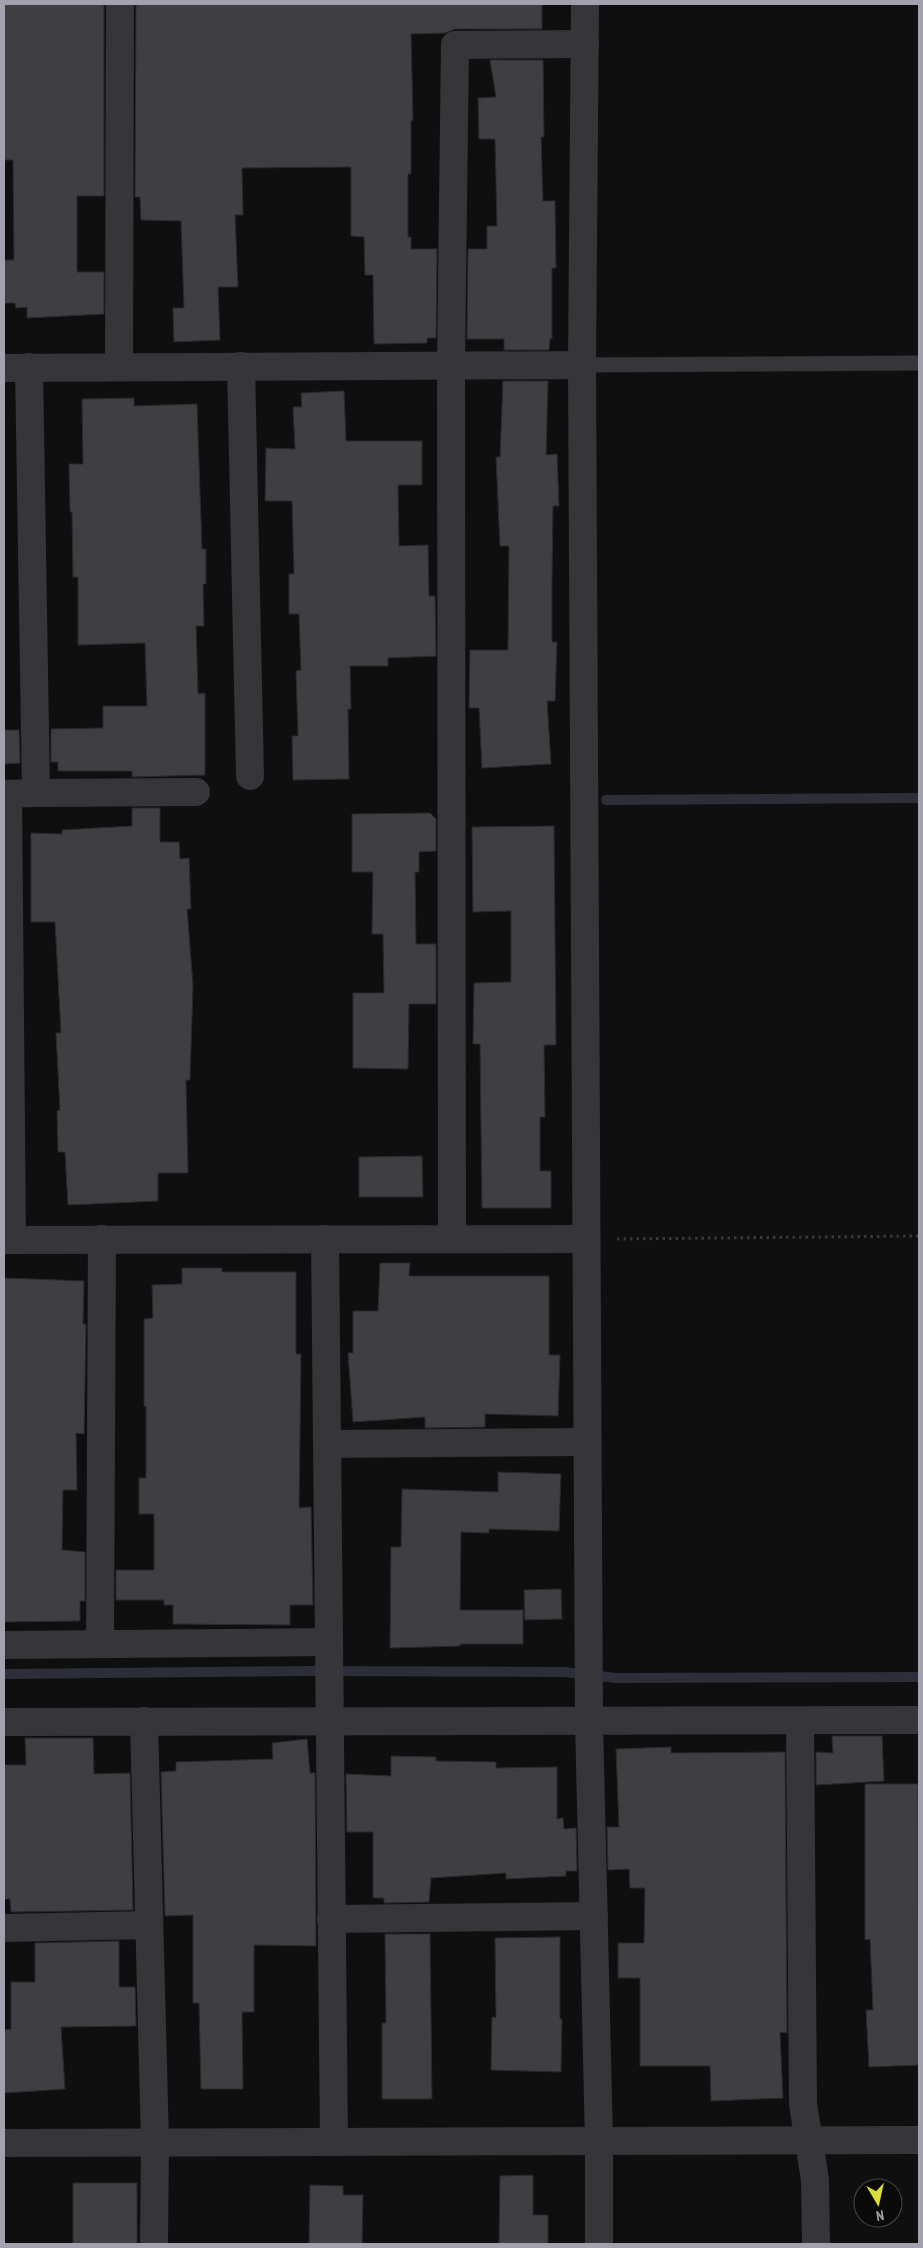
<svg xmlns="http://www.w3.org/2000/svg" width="923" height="2248" font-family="'PT Sans Narrow',sans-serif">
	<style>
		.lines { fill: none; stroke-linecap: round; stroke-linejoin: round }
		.stream { stroke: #2c2f39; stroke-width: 10 }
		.building { fill: #3f3e43; stroke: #2a292c }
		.path { stroke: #39383d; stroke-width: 3; stroke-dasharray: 2.5 4; stroke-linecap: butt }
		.service { stroke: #363539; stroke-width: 15 }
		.minor { stroke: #363539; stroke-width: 28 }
		.tertiary { stroke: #363539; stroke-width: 28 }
	</style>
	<rect width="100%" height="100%" fill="#0f0f10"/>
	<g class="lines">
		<g class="stream">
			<polyline points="606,800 919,798"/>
			<polyline points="4,1674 309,1671 564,1672 616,1678 919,1677"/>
		</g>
	</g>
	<g class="building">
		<polygon points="4,4 104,4 104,196 77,196 77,272 104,272 104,314 27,318 27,307 16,308 15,303 4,303 4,260 14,260 13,160 4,160"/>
		<polygon points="136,4 542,4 542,29 455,29 445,33 411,34 413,120 411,121 411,174 408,174 408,237 411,237 411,249 437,249 436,338 427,338 427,343 374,344 373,275 365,275 364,237 351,236 351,167 242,168 243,215 235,215 238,287 218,287 220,340 174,342 173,308 184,308 181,221 141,220 140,197 135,197"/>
		<polygon points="490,60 543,60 544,137 541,137 543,201 555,201 556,268 552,268 552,339 550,339 549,350 504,350 504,339 467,339 468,249 487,249 487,226 497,226 495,139 479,139 478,98 496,97"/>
		<polygon points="503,381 548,381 546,455 557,454 559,506 553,506 552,581 552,642 557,642 555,701 547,701 551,764 482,768 479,708 469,708 470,650 508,650 509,546 500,546 496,457 500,457"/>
		<polygon points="344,391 346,441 422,441 422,485 398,485 399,546 428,545 429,596 435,596 436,656 388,658 388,666 350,666 351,709 348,709 349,779 293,780 292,736 298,736 296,671 301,670 299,614 289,614 289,574 294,574 292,501 265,501 266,448 295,449 293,407 302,407 301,393"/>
		<polygon points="134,398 134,406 197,404 202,549 206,549 206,584 203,584 204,626 196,626 198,694 205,693 205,775 132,777 132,771 58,771 58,762 51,762 51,729 103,728 103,706 147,706 145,643 78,645 78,577 73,577 72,512 70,512 69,464 83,464 82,399"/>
		<polygon points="4,730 19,730 20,763 4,764"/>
		<polygon points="132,808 160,808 160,842 179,842 180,859 189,858 191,909 187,909 193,985 190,1080 186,1080 188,1173 158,1173 158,1201 68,1205 65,1152 58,1152 57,1111 60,1110 56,1033 61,1033 55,922 31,922 31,833 62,834 62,830 132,826"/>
		<polygon points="430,813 436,819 436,851 419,852 419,872 415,872 416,944 436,944 436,1004 409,1004 408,1069 353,1068 353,993 384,993 383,934 372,934 373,872 352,872 352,814"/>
		<polygon points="554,826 556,1045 544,1045 545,1117 540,1117 540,1171 551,1171 551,1208 482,1208 480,1044 473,1044 474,983 511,982 511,911 473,912 472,827"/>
		<polygon points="422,1156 423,1197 359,1197 359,1157"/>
		<polygon points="380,1263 410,1263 409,1276 549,1276 549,1355 560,1355 558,1416 485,1414 485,1427 425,1428 425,1417 353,1422 348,1353 353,1353 353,1311 378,1311"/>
		<polygon points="182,1268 222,1268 222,1272 296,1272 296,1354 301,1354 299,1508 311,1507 313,1605 290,1605 290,1625 173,1624 173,1605 164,1605 164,1600 116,1600 116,1570 154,1570 154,1514 139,1514 139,1478 146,1478 146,1406 144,1406 144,1319 153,1318 152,1285 182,1284"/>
		<polygon points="4,1278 84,1281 83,1324 86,1324 84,1434 76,1433 77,1490 63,1490 62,1550 85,1552 85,1601 80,1601 80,1621 4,1622"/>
		<polygon points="498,1472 561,1474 559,1531 489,1529 489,1533 461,1532 460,1610 523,1610 523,1644 460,1644 460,1646 390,1648 391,1547 401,1547 402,1489 498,1492"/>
		<polygon points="561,1589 562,1619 525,1620 524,1590"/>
		<polygon points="832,1736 882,1736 884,1781 816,1785 816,1752 833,1753"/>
		<polygon points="25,1738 93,1738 94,1774 130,1773 133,1910 11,1912 10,1899 4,1899 4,1765 26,1765"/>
		<polygon points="307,1739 310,1773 315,1773 316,1946 254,1945 254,2012 242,2012 243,2089 201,2089 199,2003 193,2003 193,1915 165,1916 161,1772 176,1771 176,1762 273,1759 272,1743"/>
		<polygon points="671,1747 671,1753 785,1752 787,2033 780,2032 783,2098 711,2101 710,2066 640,2066 640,1978 618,1978 618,1943 644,1943 645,1888 630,1888 629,1869 608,1870 607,1827 619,1827 616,1749"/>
		<polygon points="391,1756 436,1757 436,1761 496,1762 496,1768 557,1767 557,1819 563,1818 564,1829 576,1828 577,1871 566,1871 566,1876 506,1879 506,1873 431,1878 429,1902 384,1903 384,1898 373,1898 373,1832 347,1832 346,1774 391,1776"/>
		<polygon points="865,1784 918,1784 919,2065 869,2067 866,2010 873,2010 870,1939 865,1940"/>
		<polygon points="385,1934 430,1934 432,2099 382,2099 382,2023 386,2023"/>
		<polygon points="560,1937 560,2019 562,2019 561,2072 491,2070 492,2017 496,2018 495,1938"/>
		<polygon points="119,1941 119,1987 135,1987 136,2026 61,2027 65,2089 4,2093 4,2030 11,2029 11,1982 35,1982 35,1943"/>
		<polygon points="533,2175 533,2215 548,2215 548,2244 499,2244 500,2176"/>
		<rect x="73" y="2183" width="64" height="61"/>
		<polygon points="310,2185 343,2186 343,2195 363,2195 362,2244 309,2244"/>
	</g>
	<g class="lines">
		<polyline class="path" points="617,1239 919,1236"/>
		<polyline class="service" points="582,365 919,363"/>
		<g class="minor">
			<polyline points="585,4 582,365 589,1721 599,2141 599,2244"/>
			<polyline points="241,366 250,776"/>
			<polyline points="119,367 120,4"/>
			<polyline points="4,368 582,365"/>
			<polyline points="36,793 196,792"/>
			<polyline points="4,794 36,793 29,367"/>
			<polyline points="8,794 12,1240"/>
			<polyline points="325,1239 334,2142"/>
			<polyline points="452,1239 451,365 455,45 585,44"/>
			<polyline points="4,1240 586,1239"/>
			<polyline points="327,1444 587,1442"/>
			<polyline points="100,1644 102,1239"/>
			<polyline points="4,1645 328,1642"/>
			<polyline points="144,1721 155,2143 154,2244"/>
			<polyline points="800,1721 803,2104 815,2180 816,2244"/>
			<polyline points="4,1722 919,1720"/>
			<polyline points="331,1919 594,1916"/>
			<polyline points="4,1928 149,1925"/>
		</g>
		<polyline class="tertiary" points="4,2143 919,2140"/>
	</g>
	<rect width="923" height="2248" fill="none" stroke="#a2a1af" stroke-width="10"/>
	<g transform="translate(878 2203) rotate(171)"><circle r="24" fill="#0a0a0b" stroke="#47464d"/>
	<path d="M0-4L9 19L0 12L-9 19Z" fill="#d9dc3b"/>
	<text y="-8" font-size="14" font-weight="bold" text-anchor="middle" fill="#a2a1af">N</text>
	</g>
</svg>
